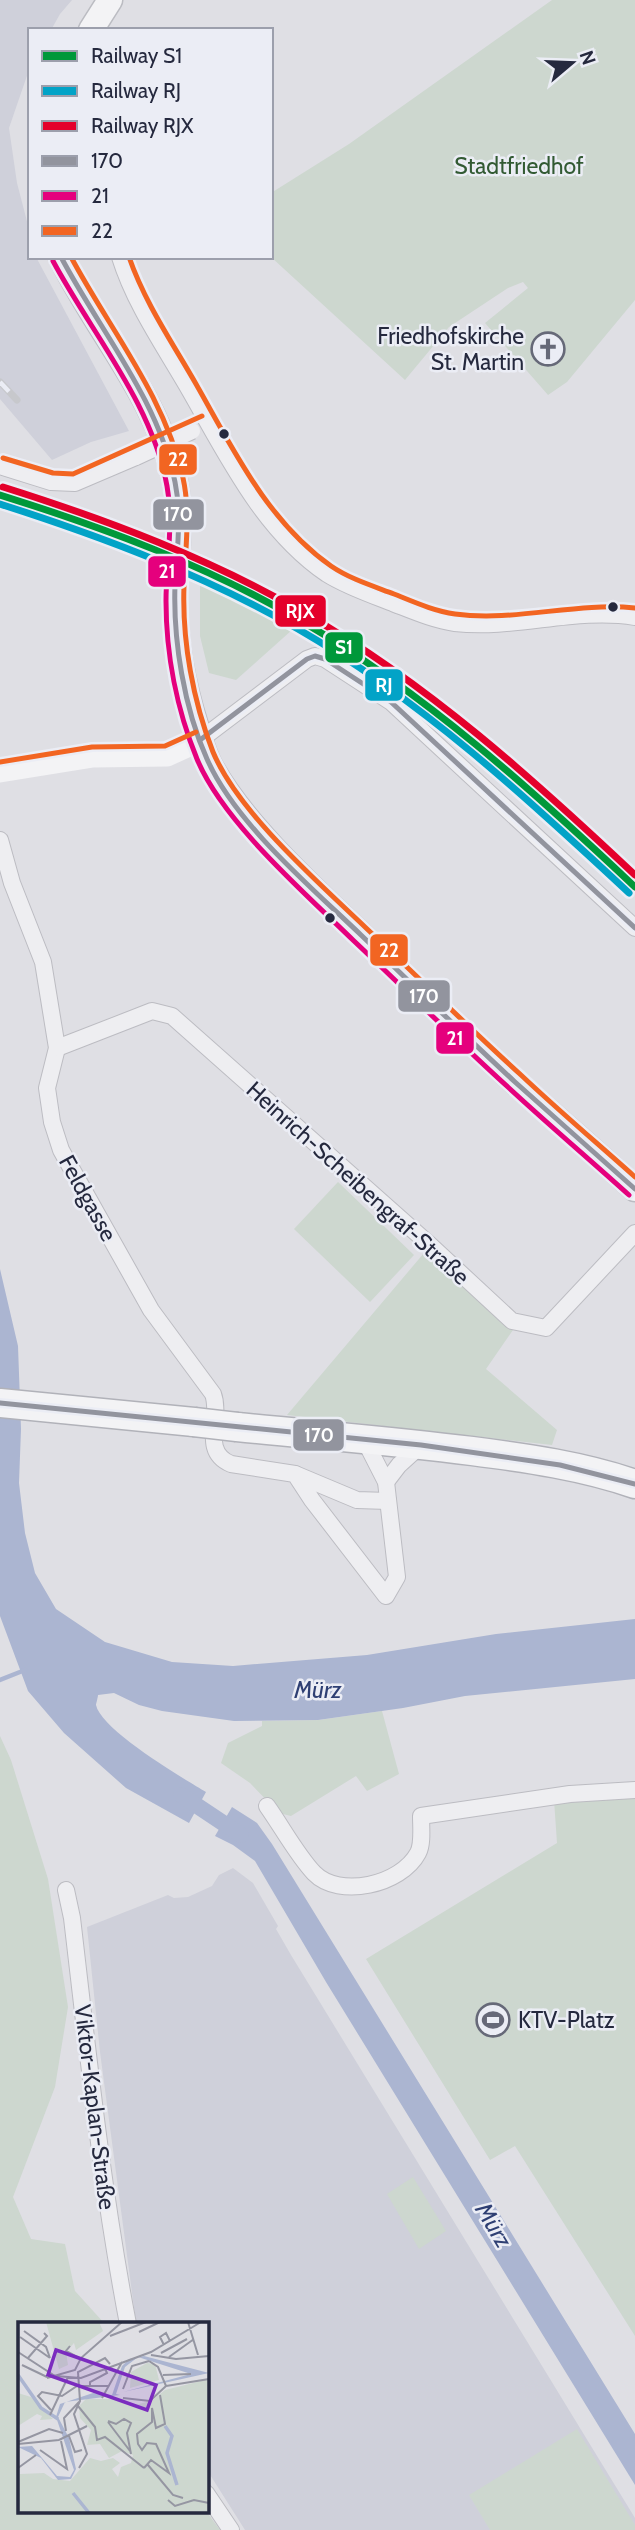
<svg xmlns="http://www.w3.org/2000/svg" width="635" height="2530" font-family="Cabin,sans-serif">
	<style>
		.built { fill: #cfd0da }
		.green { fill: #cdd7cf }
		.water { fill: #abb5d1 }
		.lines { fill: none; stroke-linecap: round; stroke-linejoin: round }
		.stream { stroke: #abb5d1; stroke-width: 4.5 }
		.canal { stroke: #abb5d1; stroke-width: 16 }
		.street-casing { stroke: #bcbcc2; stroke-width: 18 }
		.primary-casing { stroke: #bbbcc2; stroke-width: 27 }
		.highway-casing { stroke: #b1b2b9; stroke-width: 31 }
		.street { stroke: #eeeef1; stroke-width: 16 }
		.secondary { stroke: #f3f3f5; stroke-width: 23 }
		.primary { stroke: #f3f3f5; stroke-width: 24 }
		.highway { stroke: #f3f3f5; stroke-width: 28 }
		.rail-casing { stroke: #c7c8cc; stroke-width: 7 }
		.rail { stroke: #ebedf5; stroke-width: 4.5; stroke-dasharray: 13; stroke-linecap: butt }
		.street-bridge-casing { stroke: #bcbcc2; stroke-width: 18; stroke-linecap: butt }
		.highway-bridge-casing { stroke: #b1b2b9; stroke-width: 31; stroke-linecap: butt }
		.street-bridge { stroke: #eeeef1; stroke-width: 16 }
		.highway-bridge { stroke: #f3f3f5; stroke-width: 28 }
		.bus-1-casing { stroke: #ebedf5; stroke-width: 10 }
		.bus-2-casing { stroke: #ebedf5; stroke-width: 10 }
		.bus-3-casing { stroke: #ebedf5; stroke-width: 10 }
		.bus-1 { stroke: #92949e; stroke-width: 5 }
		.bus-2 { stroke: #e5007d; stroke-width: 5 }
		.bus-3 { stroke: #f26522; stroke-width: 5 }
		.rail-1-casing { stroke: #ebedf5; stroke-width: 12 }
		.rail-2-casing { stroke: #ebedf5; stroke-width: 12 }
		.rail-3-casing { stroke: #ebedf5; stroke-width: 12 }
		.rail-1 { stroke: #00983a; stroke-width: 7 }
		.rail-2 { stroke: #02a3c7; stroke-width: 7 }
		.rail-3 { stroke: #e4002b; stroke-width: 7 }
		.bus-dot { fill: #25293e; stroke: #ebedf5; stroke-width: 2.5 }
		.labels { text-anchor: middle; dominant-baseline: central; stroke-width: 5; stroke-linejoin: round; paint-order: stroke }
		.park-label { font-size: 23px; fill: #325a33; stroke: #ebedf5 }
		.poi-label { font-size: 23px; fill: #25293e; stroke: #ebedf5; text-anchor: end }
		.street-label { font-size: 23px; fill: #25293e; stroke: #ebedf5 }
		.water-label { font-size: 24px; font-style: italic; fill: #2e3f73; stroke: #ebedf5 }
		.inset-river { fill: none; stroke: #abb5d1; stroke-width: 3.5 }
		.inset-road { fill: none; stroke: #9596a2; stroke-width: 2 }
		.view { fill: #7b2cbf; fill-opacity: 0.15; stroke: #7b2cbf; stroke-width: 3.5 }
		.inset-edge { fill: none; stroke: #25293e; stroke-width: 3.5 }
		.line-badge { stroke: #ebedf5; stroke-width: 2.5 }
		.badge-label { font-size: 19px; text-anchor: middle; font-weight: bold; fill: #fff }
	</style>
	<rect width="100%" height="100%" fill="#dfdfe4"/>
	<g class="built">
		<polygon points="0,0 72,0 60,14 51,30 30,30 30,67 9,128 17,183 30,233 30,257 36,257 129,431 91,442 52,460 0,399"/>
		<polygon points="233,1868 253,1883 278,1926 276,1929 291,1955 635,2518 635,2530 245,2530 207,2470 206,2324 136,2323 100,2052 87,1927 168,1895 174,1898 188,1897 212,1886 219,1875"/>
	</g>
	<g class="green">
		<polygon points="552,0 635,0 635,300 567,382 548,395 485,323 528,288 523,282 508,288 449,327 405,380 271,257 271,193 349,144"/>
		<polygon points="200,581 292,630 236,680 209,673 200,636"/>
		<polygon points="338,1182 414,1255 370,1302 294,1229"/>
		<polygon points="424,1253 513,1330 486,1369 557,1430 552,1445 287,1415"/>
		<polygon points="382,1711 399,1774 367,1791 356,1776 291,1816 279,1813 250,1783 221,1763 228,1743 262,1726 262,1721 319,1720"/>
		<polygon points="0,1736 11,1760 48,1879 68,2007 55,2087 13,2197 31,2239 65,2244 75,2291 104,2323 19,2324 19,2511 206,2511 220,2530 0,2530"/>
		<polygon points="635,1797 635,2336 515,2146 490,2160 366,1959 557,1843 554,1800"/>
		<polygon points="413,2177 446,2231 419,2249 387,2194"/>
		<polygon points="577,2429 635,2525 635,2530 490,2530 469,2495"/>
	</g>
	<g class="water">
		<path d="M0 1269 18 1346 21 1429 19 1483 25 1533 35 1573 56 1609 105 1642 172 1662 233 1666 367 1655 496 1634 635 1619V1679L465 1696 403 1708 318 1720 234 1721 162 1711 139 1705 114 1693 98 1695C98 1697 96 1704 96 1705 101 1730 184 1779 206 1792L189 1823 126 1788 64 1733 28 1691 0 1616Z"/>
		<polygon points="232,1807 257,1823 272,1844 635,2434 635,2485 326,1982 255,1861 233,1845 215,1836"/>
	</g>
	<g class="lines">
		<polyline class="stream" points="0,1680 25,1670"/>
		<polyline class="canal" points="181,1795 241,1835"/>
		<defs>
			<g id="street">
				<path d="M120 257C134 302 162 343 186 384 225 451 261 529 327 574 346 586 369 594 390 602 411 610 433 620 455 623 515 630 576 607 635 617"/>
				<polyline points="0,466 51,482 75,483 136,457"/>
				<polyline points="200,740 307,659 315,656 325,659 391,702 635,928"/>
				<path d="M0 840 12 883 43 962 57 1048 47 1088 52 1122 61 1150 151 1310 213 1394C222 1418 200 1451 231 1464L295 1474 312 1500 386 1596 397 1577 386 1482 364 1439"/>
				<polyline points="57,1048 152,1011 172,1016 430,1245 512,1321 546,1328 635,1233"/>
				<polyline points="295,1474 357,1500 388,1501"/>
				<polyline points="386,1482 399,1465 421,1445"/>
				<path d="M267 1806C282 1827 297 1855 314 1873 339 1899 401 1885 418 1853 423 1844 421 1827 421 1816L570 1794 635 1790"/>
				<path d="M66 1890 72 1918C88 2054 102 2189 128 2324"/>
				<polyline points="206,2493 231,2530"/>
			</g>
			<g id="primary">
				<polyline points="91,30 110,0"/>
				<path d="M61 257C98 333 159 398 175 481 182 515 177 551 175 585 173 634 181 679 196 726 200 740 204 756 212 769 245 827 312 888 361 935 412 984 463 1034 515 1082 555 1118 596 1153 635 1189"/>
			</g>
			<g id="highway">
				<polyline points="0,1403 194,1422"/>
				<path d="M237 1427C316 1435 394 1441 472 1451 527 1458 583 1466 635 1484"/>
			</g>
		</defs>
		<use href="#street" class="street-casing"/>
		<use href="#primary" class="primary-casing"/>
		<use href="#highway" class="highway-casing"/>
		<use href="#street" class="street"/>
		<polyline class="secondary" points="0,771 93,756 167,755 200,740"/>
		<use href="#primary" class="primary"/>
		<use href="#highway" class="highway"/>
		<defs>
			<polyline id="rail" points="0,382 17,400"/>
		</defs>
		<use href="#rail" class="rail-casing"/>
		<use href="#rail" class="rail"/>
		<defs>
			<polyline id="street-bridge" points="136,457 192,431"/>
			<polyline id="highway-bridge" points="194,1422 237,1427"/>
		</defs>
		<use href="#street-bridge" class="street-bridge-casing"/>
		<use href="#highway-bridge" class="highway-bridge-casing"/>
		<use href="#street-bridge" class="street-bridge"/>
		<use href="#highway-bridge" class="highway-bridge"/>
		<defs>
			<g id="bus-1">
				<path d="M61 257C100 331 158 399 175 482 182 516 177 550 175 585 173 640 184 708 207 759 235 823 311 887 361 935 412 984 463 1034 515 1082 555 1118 595 1153 635 1189"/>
				<polyline points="200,740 307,659 315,656 325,659 391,702 635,928"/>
				<polyline points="0,1403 421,1445 560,1465 635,1484"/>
			</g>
			<path id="bus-2" d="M53 261C92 334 152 403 167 486 174 524 166 563 166 601 166 654 177 710 197 759 223 822 305 893 354 941 406 990 456 1040 509 1088 548 1124 589 1159 629 1195"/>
			<g id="bus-3">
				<path d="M71 257C110 330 165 396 183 478 191 514 185 550 184 586 182 641 193 701 213 752 238 812 318 882 365 927 417 976 468 1027 521 1075 558 1110 597 1143 635 1177"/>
				<path d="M129 257C145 303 172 342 196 384 233 449 268 522 331 566 350 579 373 586 394 594 414 602 434 611 455 614 515 622 575 602 635 608"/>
				<polyline points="3,458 53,473 73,474 202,416"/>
				<polyline points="0,762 92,747 165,746 196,732"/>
			</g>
		</defs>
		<use href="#bus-1" class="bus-1-casing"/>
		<use href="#bus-2" class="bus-2-casing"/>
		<use href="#bus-3" class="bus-3-casing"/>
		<use href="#bus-1" class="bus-1"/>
		<use href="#bus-2" class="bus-2"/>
		<use href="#bus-3" class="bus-3"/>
		<defs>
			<path id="rail-1" d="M0 495C105 528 208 566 303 622 426 694 532 790 635 887"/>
			<path id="rail-2" d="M0 504C103 537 204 575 298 629 421 700 526 797 629 893"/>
			<path id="rail-3" d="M3 487C108 520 211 559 306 614 428 684 533 779 635 875"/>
		</defs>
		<use href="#rail-1" class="rail-1-casing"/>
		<use href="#rail-2" class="rail-2-casing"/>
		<use href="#rail-3" class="rail-3-casing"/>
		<use href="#rail-1" class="rail-1"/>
		<use href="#rail-2" class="rail-2"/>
		<use href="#rail-3" class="rail-3"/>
	</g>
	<defs>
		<symbol id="church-ring" viewBox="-11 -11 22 22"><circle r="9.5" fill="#ebedf5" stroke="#666978" stroke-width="1.5"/><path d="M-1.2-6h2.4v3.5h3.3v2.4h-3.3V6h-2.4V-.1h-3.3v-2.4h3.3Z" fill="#666978"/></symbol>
		<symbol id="stadium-ring" viewBox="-11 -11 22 22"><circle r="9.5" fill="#ebedf5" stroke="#666978" stroke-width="1.5"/><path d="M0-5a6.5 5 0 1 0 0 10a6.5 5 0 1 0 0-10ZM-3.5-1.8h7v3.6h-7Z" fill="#666978"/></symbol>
	</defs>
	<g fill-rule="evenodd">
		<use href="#church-ring" x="529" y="330" width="38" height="38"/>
		<use href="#stadium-ring" x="474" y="2001" width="38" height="38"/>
	</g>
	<g class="bus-dot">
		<circle cx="224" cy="434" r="6"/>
		<circle cx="613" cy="607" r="6"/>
		<circle cx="330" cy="918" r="6"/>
	</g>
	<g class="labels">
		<g class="park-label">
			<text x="519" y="166">Stadtfriedhof</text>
		</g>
		<g class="poi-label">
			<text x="524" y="336">Friedhofskirche<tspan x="524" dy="26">St. Martin</tspan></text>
			<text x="518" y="2020" text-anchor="start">KTV-Platz</text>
		</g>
		<g class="street-label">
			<text transform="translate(358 1183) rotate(42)">Heinrich-Scheibengraf-Straße</text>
			<text transform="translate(88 1198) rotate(61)">Feldgasse</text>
			<text transform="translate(95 2107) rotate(83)">Viktor-Kaplan-Straße</text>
		</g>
		<g class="water-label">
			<text x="318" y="1689">Mürz</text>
			<text transform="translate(494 2225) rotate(59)">Mürz</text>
		</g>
	</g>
	<g transform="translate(18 2322)">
		<rect width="191" height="191" fill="#dfdfe4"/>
		<path d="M28 0H81L85 9 58 28 56 21 48 30 50 43 41 47ZM129 41 137 42 141 58 112 66 113 50ZM191 57V191H0L2 152 26 151 35 157 52 159 72 136 83 139 95 136 102 141 94 147 100 155 103 145 113 141 115 133 104 129 91 136 82 122 69 123 73 108 62 96 61 84 68 77H104L118 83 135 78 147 68ZM0 71 13 75 35 97 22 98 24 94 19 92 0 104Z" fill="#cdd7cf"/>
		<path d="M126 34 191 51 105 70 173 52 120 35 107 45 98 72 102 73 47 80 40 95 51 116 58 147 53 157 40 158 23 136 0 125 14 124 39 154 52 155 56 148 38 95 42 82 75 71 94 73 104 44 111 37Z" fill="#abb5d1"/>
		<path class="inset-river" d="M0 53 23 86 40 97M147 104 154 114 149 131 159 163M55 171 71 191"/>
		<path class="inset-road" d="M170 0 180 33M6 9 28 25 32 36M121 10 142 0M92 14 128 0M2 15 32 36M146 23 142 15 148 11 152 19M52 24 48 29 63 37M0 30 37 54 63 56 133 30 183 0M143 31 169 17M133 33 158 37 191 34M151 35 176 17M10 36 29 14 26 11M131 39 140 45 148 64M4 43 29 55M145 53 173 52M29 56 57 48 63 36 104 0M148 64 191 57M72 65V60L89 51 86 44M105 67 114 44 131 39M84 76 104 40M105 76 132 79 148 64M60 84 77 105 79 118 87 115 126 146M33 88 20 74 24 70 44 74 59 64H91M32 93 50 55M90 99 98 102 106 97 113 101 109 111 113 132M90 100 112 129M48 109 46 96 61 80M51 114 57 130 64 128M41 118 69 104M0 120 31 107 45 111M0 122 41 118M22 128 49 147 43 119M130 143 155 173 165 176M0 146 18 133M61 146 69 132 56 92 62 79 60 50 87 36 92 42M126 146 133 138 151 151 138 122 129 121 124 128 120 122 119 112 134 100V86L138 106 147 102 142 73M150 178 157 184 176 178 191 181"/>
		<path class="view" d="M38 28 138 63 129 88 30 53Z"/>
		<rect width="191" height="191" class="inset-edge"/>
	</g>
	<g class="line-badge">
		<rect x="158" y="443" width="40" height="33" rx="7" fill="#f26522"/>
		<rect x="152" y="498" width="53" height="33" rx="7" fill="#92949e"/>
		<rect x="147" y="555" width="40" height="33" rx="7" fill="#e5007d"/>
		<rect x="274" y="594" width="53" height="34" rx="7" fill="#e4002b"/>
		<rect x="324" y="631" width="40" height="33" rx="7" fill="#00983a"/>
		<rect x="364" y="668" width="40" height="34" rx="7" fill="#02a3c7"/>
		<rect x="369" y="933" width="40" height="34" rx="7" fill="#f26522"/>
		<rect x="397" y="979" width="54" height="34" rx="7" fill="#92949e"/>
		<rect x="435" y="1021" width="40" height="34" rx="7" fill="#e5007d"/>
		<rect x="292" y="1418" width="53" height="34" rx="7" fill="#92949e"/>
	</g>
	<g class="badge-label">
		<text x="178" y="466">22</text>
		<text x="178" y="521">170</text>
		<text x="167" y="578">21</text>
		<text x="300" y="618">RJX</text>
		<text x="344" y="654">S1</text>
		<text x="384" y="692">RJ</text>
		<text x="389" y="957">22</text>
		<text x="424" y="1003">170</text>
		<text x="455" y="1045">21</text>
		<text x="319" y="1442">170</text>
	</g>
	<rect x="28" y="28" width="245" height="231" fill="#ebedf5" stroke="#9c9fac" stroke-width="2"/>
	<rect x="42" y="51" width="35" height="10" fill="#00983a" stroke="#9c9fac" stroke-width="2"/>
	<text x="91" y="63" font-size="21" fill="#25293e">Railway S1</text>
	<rect x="42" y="86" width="35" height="10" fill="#02a3c7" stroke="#9c9fac" stroke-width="2"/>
	<text x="91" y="98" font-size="21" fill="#25293e">Railway RJ</text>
	<rect x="42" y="121" width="35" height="10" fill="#e4002b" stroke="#9c9fac" stroke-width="2"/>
	<text x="91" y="133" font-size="21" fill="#25293e">Railway RJX</text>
	<rect x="42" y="156" width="35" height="10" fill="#92949e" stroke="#9c9fac" stroke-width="2"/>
	<text x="91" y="168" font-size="21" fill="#25293e">170</text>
	<rect x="42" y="191" width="35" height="10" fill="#e5007d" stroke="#9c9fac" stroke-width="2"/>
	<text x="91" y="203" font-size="21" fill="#25293e">21</text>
	<rect x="42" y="226" width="35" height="10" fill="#f26522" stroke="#9c9fac" stroke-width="2"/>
	<text x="91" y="238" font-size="21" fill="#25293e">22</text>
	<g transform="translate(572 63) rotate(71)" stroke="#ebedf5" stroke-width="5" paint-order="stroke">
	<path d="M0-5L12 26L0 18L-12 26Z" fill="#25293e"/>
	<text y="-10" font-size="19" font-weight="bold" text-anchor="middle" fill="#25293e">N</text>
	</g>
</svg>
